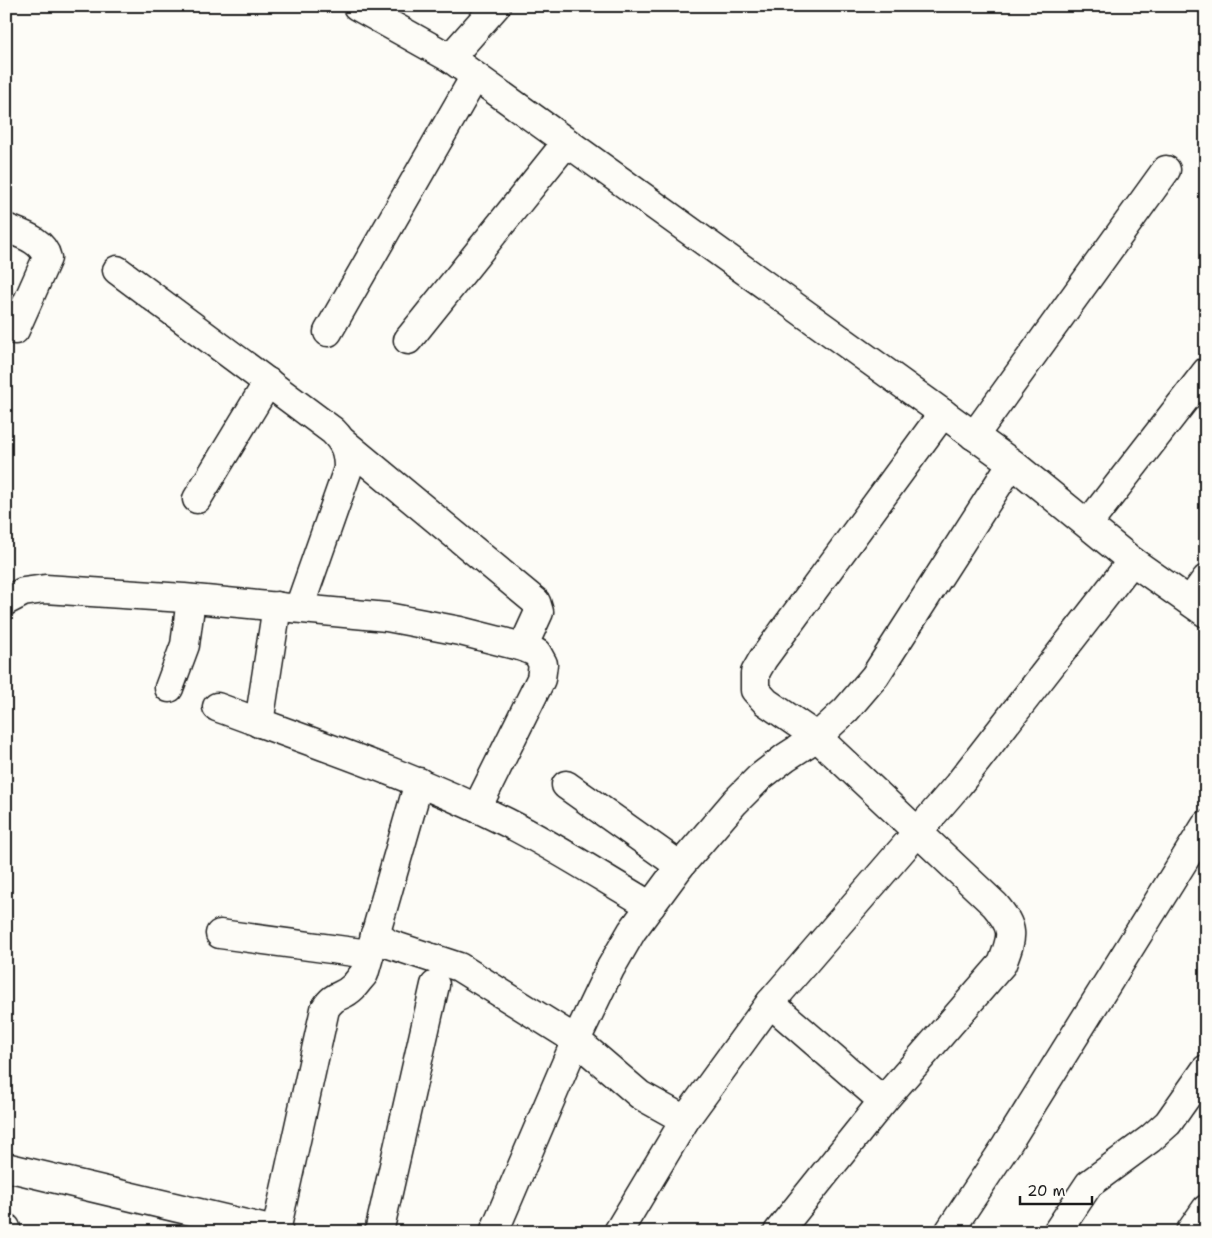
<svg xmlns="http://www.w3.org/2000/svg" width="1212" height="1238" font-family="'Shantell Sans',sans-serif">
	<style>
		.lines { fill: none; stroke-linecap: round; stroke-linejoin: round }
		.minor-casing { stroke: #1c1c1c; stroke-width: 31 }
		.minor { stroke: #fdfcf7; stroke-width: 28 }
	</style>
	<rect width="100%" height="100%" fill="#fdfcf7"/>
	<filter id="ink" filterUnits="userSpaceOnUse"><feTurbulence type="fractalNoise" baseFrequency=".02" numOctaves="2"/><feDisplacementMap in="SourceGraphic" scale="10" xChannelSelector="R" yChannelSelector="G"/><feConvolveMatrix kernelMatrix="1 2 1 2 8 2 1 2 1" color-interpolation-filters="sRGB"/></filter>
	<g filter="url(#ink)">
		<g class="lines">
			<defs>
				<g id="minor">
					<polyline points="357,6 450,58 1012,463 1132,561 1206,613"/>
					<polyline points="450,58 496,6"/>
					<path d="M6 228C21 234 43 240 47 258L15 330"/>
					<path d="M117 270 333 431C345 443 348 452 348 469L299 608"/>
					<polyline points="328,332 474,78"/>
					<polyline points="408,340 566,143"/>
					<polyline points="974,436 1166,170"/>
					<polyline points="343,442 536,602 539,612 523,647"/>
					<polyline points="197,499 268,382"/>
					<polyline points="1088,524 1206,372"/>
					<polyline points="6,601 23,592 45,589 184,598 387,617 460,631 523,647 537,653 543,664 541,679 477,808"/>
					<polyline points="1190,601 1206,579"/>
					<polyline points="169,688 185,645 191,599"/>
					<path d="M217 707C314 743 413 776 506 822 556 847 603 878 651 906"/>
					<polyline points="259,723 277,606"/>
					<polyline points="566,785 680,866"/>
					<polyline points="220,934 369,954"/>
					<polyline points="375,934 389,944 459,967 576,1040 640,1095 685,1120"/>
					<polyline points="770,1003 883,1101"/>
					<polyline points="6,1167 279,1232"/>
					<polyline points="6,1228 7,1232"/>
					<path d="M276 1231 325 1009C336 992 341 999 353 987 357 983 360 978 364 974L419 782"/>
					<polyline points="379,1232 435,985"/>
					<polyline points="494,1232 576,1040 610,969 632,931 680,866 735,802 760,777 786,757 817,737 846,710 875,676 1012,463"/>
					<polyline points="618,1232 685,1120 770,1003 958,785 1132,561"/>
					<path d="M778 1232 883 1101 1002 964C1013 935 1015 929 995 905L817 737 766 702 755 690V673L763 659 943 413"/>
					<polyline points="949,1232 1006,1146 1206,825"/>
					<polyline points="1057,1232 1089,1184 1150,1139 1168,1123 1206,1069"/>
					<polyline points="1190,1232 1206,1209"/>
				</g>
			</defs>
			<use href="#minor" class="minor-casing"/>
			<use href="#minor" class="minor"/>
		</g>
	</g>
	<rect width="1212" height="1238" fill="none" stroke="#fdfcf7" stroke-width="25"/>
	<rect x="12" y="12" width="1187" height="1213" fill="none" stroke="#1c1c1c" stroke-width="2" filter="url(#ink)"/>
	<path d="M1020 1196v8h72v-8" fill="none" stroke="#1c1c1c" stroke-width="2.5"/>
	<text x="1027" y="1196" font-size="15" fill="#1c1c1c" stroke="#fdfcf7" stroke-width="4" paint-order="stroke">20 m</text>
</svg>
